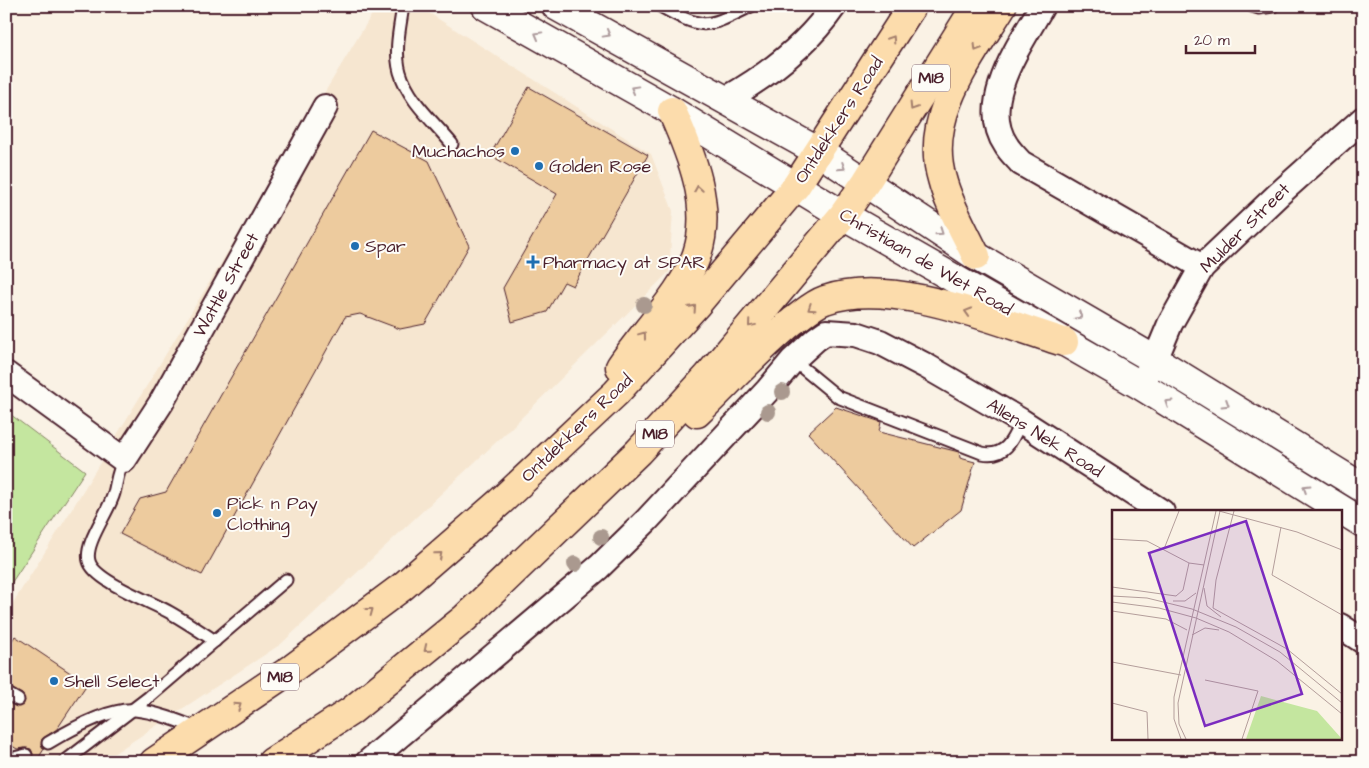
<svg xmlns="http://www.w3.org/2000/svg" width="1369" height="768" font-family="'Architects Daughter',sans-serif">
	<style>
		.built { fill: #f6e6d0 }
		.green { fill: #c4e69f; stroke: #878265 }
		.building { fill: #edcb9e; stroke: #4a1f2b }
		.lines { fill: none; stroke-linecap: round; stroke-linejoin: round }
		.lane-casing { stroke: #4a1f2b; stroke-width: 15 }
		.street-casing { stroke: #4a1f2b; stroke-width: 28 }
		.secondary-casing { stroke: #4a1f2b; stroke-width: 31 }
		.primary-casing { stroke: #4a1f2b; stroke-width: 31 }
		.lane { stroke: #fdfcf7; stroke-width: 11 }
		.street { stroke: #fdfcf7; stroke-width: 24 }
		.secondary { stroke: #fdfcf7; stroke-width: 28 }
		.primary { stroke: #fcdcac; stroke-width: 28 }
		.tree { fill: #aa998f }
		.oneway { stroke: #ac999b }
		.oneway2 { stroke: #a37e6c }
		.poi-dot { fill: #1f6fb2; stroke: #fdfcf7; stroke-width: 2 }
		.labels { text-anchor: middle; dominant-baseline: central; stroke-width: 4; stroke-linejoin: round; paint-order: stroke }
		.shield { fill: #fdfcf7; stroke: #806168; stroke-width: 1 }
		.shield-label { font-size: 16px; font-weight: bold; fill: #4a1f2b }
		.street-label { font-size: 18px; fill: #4a1f2b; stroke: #fdfcf7 }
		.poi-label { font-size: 18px; fill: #4a1f2b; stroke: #fdfcf7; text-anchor: start }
		.inset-road { fill: none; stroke: #b49e9b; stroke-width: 1 }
		.view { fill: #7b2cbf; fill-opacity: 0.15; stroke: #7b2cbf; stroke-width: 2.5 }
		.inset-edge { fill: none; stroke: #4a1f2b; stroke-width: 2.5 }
	</style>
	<rect width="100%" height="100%" fill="#faf2e5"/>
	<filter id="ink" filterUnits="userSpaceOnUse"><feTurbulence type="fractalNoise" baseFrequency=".02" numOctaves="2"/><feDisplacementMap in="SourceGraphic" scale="10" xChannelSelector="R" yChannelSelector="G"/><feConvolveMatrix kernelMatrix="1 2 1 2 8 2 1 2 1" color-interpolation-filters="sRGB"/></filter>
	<g filter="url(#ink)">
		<polygon class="built" points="377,6 418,6 651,154 673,211 669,272 508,431 281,644 101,762 6,762 6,614 72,509"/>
		<polygon class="green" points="6,411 85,471 6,591"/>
		<g class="building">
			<polygon points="529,87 648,155 573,286 564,282 547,312 512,322 503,288 557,194 490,155"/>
			<polygon points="371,130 429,161 469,246 425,324 400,329 360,314 345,317 202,575 120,534 140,499 166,492"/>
			<polygon points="836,407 881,422 879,432 959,452 960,458 975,462 961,510 913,548 808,433"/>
			<polygon points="15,636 87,684 57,729 42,739 41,744 44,749 36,762 32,759 33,754 31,749 25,748 17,749 6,742 6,702 18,707 25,701 22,694 6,686 6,650"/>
		</g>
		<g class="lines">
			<defs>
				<g id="lane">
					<path d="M403 6C400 27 394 51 400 72 408 100 434 122 452 144"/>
					<path d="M660 6C705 31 706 28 751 6"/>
					<polyline points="1252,6 1259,8 1273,6"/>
					<path d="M793 360 838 397 982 453C1006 458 1013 439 1021 421"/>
					<path d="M124 460C117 472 117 482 114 493 109 512 84 543 89 561 94 581 152 602 169 612 185 621 200 631 215 641"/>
					<polyline points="6,693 18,700"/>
					<path d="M48 743C68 731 111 707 135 710 156 712 179 721 199 729"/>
					<polyline points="6,760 26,755"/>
					<polyline points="64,762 149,697 286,580"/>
				</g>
				<g id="street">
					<path d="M1042 6C1021 44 977 102 1006 145 1010 152 1016 157 1021 163L1202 267"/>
					<path d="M726 99C767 76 807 45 834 6"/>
					<polyline points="6,374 124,460 161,403 325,107"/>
					<polyline points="1140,385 1155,360 1170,324 1202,267 1280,193 1363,119"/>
					<polyline points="1340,626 1363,641"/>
					<polyline points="368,762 599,567 646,521 768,390 793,360 816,339 826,332 856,334 880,342 926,366 1021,421 1162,512"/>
				</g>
				<g id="secondary">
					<polyline points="486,6 672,111 843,215 1140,385 1363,523"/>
					<polyline points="556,6 819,152 976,256 1155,360 1363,488"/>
				</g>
				<g id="primary">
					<path d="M976 256C965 232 949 206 942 179 923 116 971 57 1002 6"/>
					<path d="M620 367C641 335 686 289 697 254 713 206 691 154 672 111"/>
					<path d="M697 413C729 382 759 349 793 321 803 314 813 304 825 300 892 276 998 322 1064 342"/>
					<polyline points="154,762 293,668 402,587 500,502 616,393 697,304 796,186 912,6"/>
					<polyline points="272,762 351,711 465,618 638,452 708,376 843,215 866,182 976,6"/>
				</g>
			</defs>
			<use href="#lane" class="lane-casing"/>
			<use href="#street" class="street-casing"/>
			<use href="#secondary" class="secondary-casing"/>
			<use href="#primary" class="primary-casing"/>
			<use href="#lane" class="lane"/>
			<use href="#street" class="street"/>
			<use href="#secondary" class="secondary"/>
			<use href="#primary" class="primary"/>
		</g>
		<g class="tree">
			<circle cx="644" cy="305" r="8"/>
			<circle cx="782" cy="392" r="8"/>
			<circle cx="768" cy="412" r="8"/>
			<circle cx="601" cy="537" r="8"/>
			<circle cx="575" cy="564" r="8"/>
		</g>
		<defs><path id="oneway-chevron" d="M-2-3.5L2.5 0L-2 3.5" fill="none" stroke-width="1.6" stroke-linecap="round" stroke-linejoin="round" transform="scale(1.25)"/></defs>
		<g class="oneway">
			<use href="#oneway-chevron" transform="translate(607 34) rotate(29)"/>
			<use href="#oneway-chevron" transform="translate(538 35) rotate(-151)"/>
			<use href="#oneway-chevron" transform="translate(634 89) rotate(-151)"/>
			<use href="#oneway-chevron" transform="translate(842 167) rotate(33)"/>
			<use href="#oneway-chevron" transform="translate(940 232) rotate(34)"/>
			<use href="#oneway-chevron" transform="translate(1079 316) rotate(30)"/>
			<use href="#oneway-chevron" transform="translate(1168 403) rotate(-148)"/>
			<use href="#oneway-chevron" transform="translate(1226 404) rotate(32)"/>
			<use href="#oneway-chevron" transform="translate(1306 488) rotate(-148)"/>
		</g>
		<g class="oneway2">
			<use href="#oneway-chevron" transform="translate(892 39) rotate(-57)"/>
			<use href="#oneway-chevron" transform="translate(977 48) rotate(121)"/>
			<use href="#oneway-chevron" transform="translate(913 107) rotate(122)"/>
			<use href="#oneway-chevron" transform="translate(698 189) rotate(-99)"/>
			<use href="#oneway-chevron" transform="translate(693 308) rotate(-48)"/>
			<use href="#oneway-chevron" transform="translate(811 308) rotate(146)"/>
			<use href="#oneway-chevron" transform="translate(968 312) rotate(-163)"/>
			<use href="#oneway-chevron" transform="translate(751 324) rotate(130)"/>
			<use href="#oneway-chevron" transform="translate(643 335) rotate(-53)"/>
			<use href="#oneway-chevron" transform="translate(439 555) rotate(-41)"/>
			<use href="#oneway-chevron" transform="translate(370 611) rotate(-37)"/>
			<use href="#oneway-chevron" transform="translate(427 649) rotate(141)"/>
			<use href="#oneway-chevron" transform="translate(238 706) rotate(-35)"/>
		</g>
	</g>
	<g class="poi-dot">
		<circle cx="515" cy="151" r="5"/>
		<circle cx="539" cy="166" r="5"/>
		<circle cx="355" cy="246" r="5"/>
		<path d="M530.5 254.5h5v5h5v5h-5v5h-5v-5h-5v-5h5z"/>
		<circle cx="217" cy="513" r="5"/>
		<circle cx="54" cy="681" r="5"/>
	</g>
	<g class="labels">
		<g class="shield">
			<rect x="912" y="64.5" width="38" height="27" rx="4"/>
			<rect x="636" y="420.5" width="38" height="27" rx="4"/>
			<rect x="261" y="663.5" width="38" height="27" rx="4"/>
		</g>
		<g class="shield-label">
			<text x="931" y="78">M18</text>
			<text x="655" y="434">M18</text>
			<text x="280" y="677">M18</text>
		</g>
		<g class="street-label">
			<text transform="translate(839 120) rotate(-57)">Ontdekkers Road</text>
			<text transform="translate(1245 228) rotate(-45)">Mulder Street</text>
			<text transform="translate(926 262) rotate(30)">Christiaan de Wet Road</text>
			<text transform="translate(226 285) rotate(-61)">Wattle Street</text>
			<text transform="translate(577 428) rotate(-44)">Ontdekkers Road</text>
			<text transform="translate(1045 438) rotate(32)">Allens Nek Road</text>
		</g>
		<g class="poi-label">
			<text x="505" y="151" text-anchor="end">Muchachos</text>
			<text x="549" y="166">Golden Rose</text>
			<text x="365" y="246">Spar</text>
			<text x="543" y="262">Pharmacy at SPAR</text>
			<text x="227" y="503">Pick n Pay<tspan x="227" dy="21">Clothing</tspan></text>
			<text x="64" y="681">Shell Select</text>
		</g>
	</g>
	<g transform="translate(1112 510)">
		<rect width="230" height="230" fill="#faf2e5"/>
		<path d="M149 186 205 201 230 229H134Z" fill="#c4e69f"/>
		<path class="inset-road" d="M107 1 185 22 230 40M122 1 104 70 101 98 175 139 230 184M169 17 160 65 230 105M0 29 35 31 77 53 92 55M52 39 67 1M0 77 64 86 71 80 77 53M92 78 95 96 109 107M0 86 35 88 80 99 124 117 168 142 230 193M61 91H73L84 83M0 92 47 98 84 108 117 122 165 151 230 204M0 101 54 109 75 120M80 125 93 118 107 120M0 152 69 165M93 170 146 181 130 229M0 193 35 202 36 229M69 229 62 209V187L104 1M74 229 67 214 66 193 108 1"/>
		<path class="view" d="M134 11 190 184 93 216 37 43Z"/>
		<rect width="230" height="230" class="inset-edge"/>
	</g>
	<rect width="1369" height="768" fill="none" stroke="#fdfcf7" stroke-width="25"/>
	<rect x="12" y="12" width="1344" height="743" fill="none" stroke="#4a1f2b" stroke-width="2" filter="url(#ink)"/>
	<path d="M1186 45v8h69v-8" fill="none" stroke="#4a1f2b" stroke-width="2.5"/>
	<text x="1194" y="45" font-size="15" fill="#4a1f2b" stroke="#fdfcf7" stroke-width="4" paint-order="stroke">20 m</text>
</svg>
